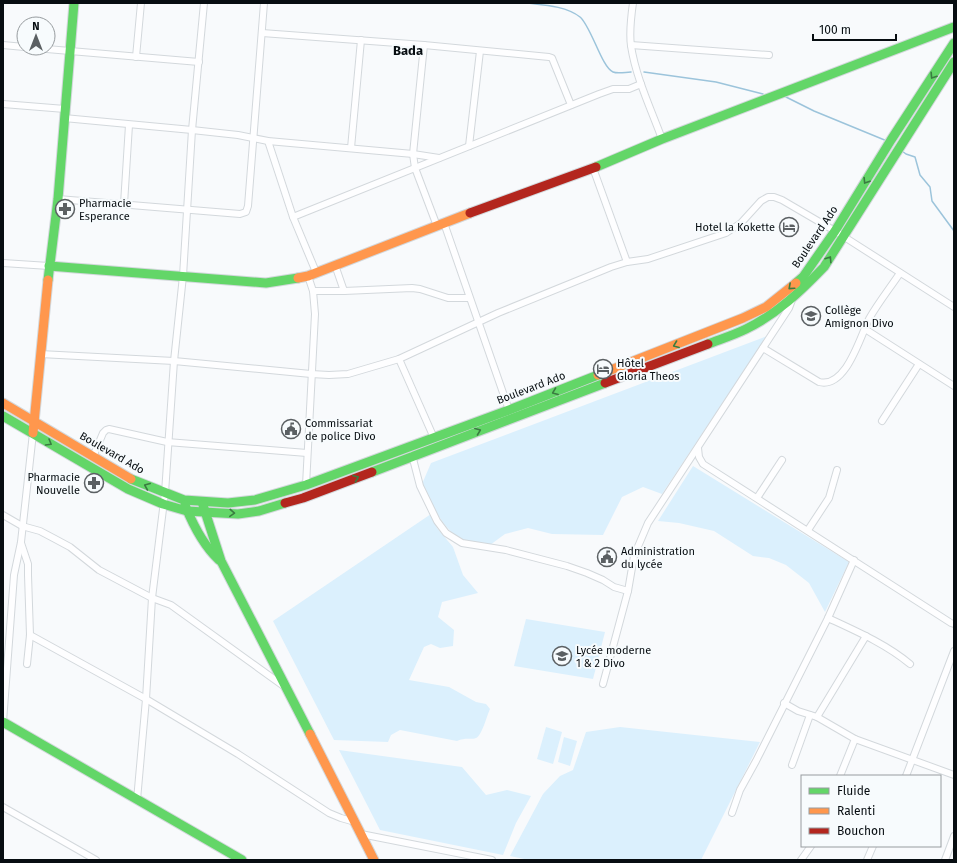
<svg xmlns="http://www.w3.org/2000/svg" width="957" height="863" font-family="'Fira Sans',sans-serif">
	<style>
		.green { fill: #dbf0fd }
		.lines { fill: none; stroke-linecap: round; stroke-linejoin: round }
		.stream { stroke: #9cc4db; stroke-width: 1.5 }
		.street-casing { stroke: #d3d8dc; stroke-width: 8 }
		.fast-casing { stroke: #d3d8dc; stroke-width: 11 }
		.slow-casing { stroke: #d3d8dc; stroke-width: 11 }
		.jam-casing { stroke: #d3d8dc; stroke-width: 11 }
		.street { stroke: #fefeff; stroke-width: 6 }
		.fast { stroke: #63d668; stroke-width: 9 }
		.slow { stroke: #ff974d; stroke-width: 9 }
		.jam { stroke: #b3261e; stroke-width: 9 }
		.oneway { stroke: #3a7c41 }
		.labels { text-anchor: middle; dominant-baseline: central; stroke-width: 4; stroke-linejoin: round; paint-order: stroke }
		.poi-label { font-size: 11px; fill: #070d11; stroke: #f7fbfd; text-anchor: start }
		.street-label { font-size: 11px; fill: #070d11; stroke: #f7fbfd }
		.quarter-label { font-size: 13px; font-weight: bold; fill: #070d11; stroke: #f7fbfd }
	</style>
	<rect width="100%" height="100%" fill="#f8fafc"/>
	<g class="green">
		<path d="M767 336 662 494 643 487 622 497 603 535 552 534 528 528 505 534 490 545C483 544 475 543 468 541 445 536 431 503 422 484L431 463Z"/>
		<polygon points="693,466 849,562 825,612 809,583 786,565 769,558 753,556 714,531 679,523 658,521"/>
		<path d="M431 514 437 528 453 547 463 575 478 593 442 602 438 617 454 630 453 646 440 648 431 644 424 647 409 680 449 687 476 702 486 704 490 709C487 715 482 736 476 738 470 740 466 737 457 741L400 730 391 735 388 742 334 740 273 621Z"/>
		<polygon points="526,619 605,632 593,679 514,666"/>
		<polygon points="546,727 562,732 553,764 537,759"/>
		<polygon points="620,727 760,742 701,860 529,860 510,856 543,794 560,776 573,770 586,732"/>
		<polygon points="564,737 577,741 570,766 558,762"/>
		<polygon points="339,750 462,767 486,795 507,790 531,796 516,823 503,855 380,830"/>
	</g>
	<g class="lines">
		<g class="stream">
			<path d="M527 3C544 5 566 6 580 17 591 26 602 68 613 72 618 74 626 72 631 72"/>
			<polyline points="644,72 716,82 763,94"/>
			<polyline points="786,97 814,111 887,141"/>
			<polyline points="902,151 906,154 915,157 920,175 930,187 932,201 954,231"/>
		</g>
		<defs>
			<g id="street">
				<path d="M633 3C631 17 629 32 631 46 636 78 651 109 662 139"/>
				<polyline points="262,33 424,45 549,57 552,58 571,105"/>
				<polyline points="3,45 24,47"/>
				<polyline points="424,45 413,154 415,168 437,226"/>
				<polyline points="631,45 769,55"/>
				<polyline points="35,48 199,62"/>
				<polyline points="136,57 141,3"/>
				<polyline points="3,104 65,109"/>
				<polyline points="64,118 192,130 238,135 268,141 413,154 439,158"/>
				<polyline points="268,141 293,217 316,272"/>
				<polyline points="469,146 480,51"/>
				<polyline points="351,148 361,40"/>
				<polyline points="593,168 627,262"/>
				<polyline points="58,199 240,214 246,212 248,206 264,3"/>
				<polyline points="124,204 129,125"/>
				<polyline points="293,217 599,94 613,89 629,89 641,84"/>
				<polyline points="444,223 509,410"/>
				<polyline points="3,263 49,266"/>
				<polyline points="335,265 344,291"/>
				<polyline points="308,276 313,291 344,291 412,288 420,289 448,298 469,298"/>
				<polyline points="865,329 954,386"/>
				<path d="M763 348 819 382C846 389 860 337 869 319 878 303 890 288 900 273"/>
				<polyline points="40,354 174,361 311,374 329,375 348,374 399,359 498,313 611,267 627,262 648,259 726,233 741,223 761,201 768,197 774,197 782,200 835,231 954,307"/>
				<polyline points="399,359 434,438"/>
				<polyline points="882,421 919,364"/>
				<polyline points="698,448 699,457 703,464 951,623 954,624"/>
				<polyline points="412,455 420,486 437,521 446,533 462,543 506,550 567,566 587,573 603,580 614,587 628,591"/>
				<polyline points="93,457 103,433 106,430 109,429 167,442 307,453"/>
				<polyline points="306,485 315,314 313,291"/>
				<polyline points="757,498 782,460"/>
				<polyline points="3,515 22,526 40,531 57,540 70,547 99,570 152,598 171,605 285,687"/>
				<polyline points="808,530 829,498 837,470"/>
				<polyline points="21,543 28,564 28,575 30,635 27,664"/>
				<path d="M828 618C856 631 886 644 910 664"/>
				<polyline points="30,635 146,699 238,754 329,813 341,818 355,822"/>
				<polyline points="603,684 628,591 634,556 648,523 789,308 792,300"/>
				<polyline points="784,703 798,711 817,717 855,739 954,775"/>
				<polyline points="817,717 866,636"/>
				<polyline points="3,722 14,575 21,542 33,433"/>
				<polyline points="792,765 810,715"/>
				<polyline points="840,776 855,739"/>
				<polyline points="906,776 954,651"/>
				<polyline points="137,800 146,699 152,598 165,493 174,361 183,276 192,130 204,3"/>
				<polyline points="3,807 96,860"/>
				<polyline points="732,813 740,790 756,761 828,618 854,560"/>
				<polyline points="361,834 492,860"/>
				<polyline points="801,860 811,846"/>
				<polyline points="867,860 873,846"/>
				<polyline points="945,860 954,836"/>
			</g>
			<g id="fast">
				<polyline points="596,167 662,139 954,27"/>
				<polyline points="49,266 266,283 298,278"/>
				<polyline points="48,280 58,199 74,3"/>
				<polyline points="796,283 803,277 835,231 891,140 954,43"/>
				<path d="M708 344C721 339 734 335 746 329 777 314 801 291 824 267L954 62"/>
				<polyline points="3,416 128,489 163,504 187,511 238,514 259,511 285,503"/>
				<polyline points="372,472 605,383"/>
				<polyline points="131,479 184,500 228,503 255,500 306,485 509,410 598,375"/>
				<path d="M185 505C193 525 203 545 219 560"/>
				<polyline points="203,505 221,561 310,734"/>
				<polyline points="3,722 242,860"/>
			</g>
			<g id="slow">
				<polyline points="298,278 308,276 470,213"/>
				<polyline points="598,375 743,318 766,307 796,283"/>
				<polyline points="3,403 131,479"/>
				<polyline points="33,433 48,280"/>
				<polyline points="310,734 374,860"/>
			</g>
			<g id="jam">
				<polyline points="470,213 596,167"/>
				<polyline points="605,383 708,344"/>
				<polyline points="285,503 303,498 372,472"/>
			</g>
		</defs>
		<use href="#street" class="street-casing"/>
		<use href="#fast" class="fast-casing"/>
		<use href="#slow" class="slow-casing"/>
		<use href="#jam" class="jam-casing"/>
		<use href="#street" class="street"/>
		<use href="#fast" class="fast"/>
		<use href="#slow" class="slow"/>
		<use href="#jam" class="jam"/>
	</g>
	<defs><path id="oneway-chevron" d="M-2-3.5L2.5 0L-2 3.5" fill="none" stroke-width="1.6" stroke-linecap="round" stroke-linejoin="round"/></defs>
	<g class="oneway">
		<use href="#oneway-chevron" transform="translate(933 76) rotate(123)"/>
		<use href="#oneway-chevron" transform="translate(866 181) rotate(122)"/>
		<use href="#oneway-chevron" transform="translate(829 259) rotate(-57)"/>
		<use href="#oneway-chevron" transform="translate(791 287) rotate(138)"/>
		<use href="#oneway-chevron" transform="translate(676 345) rotate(159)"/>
		<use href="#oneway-chevron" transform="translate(555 392) rotate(159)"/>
		<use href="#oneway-chevron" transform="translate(478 431) rotate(-21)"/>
		<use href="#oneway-chevron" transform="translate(49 443) rotate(30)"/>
		<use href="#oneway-chevron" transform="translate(356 478) rotate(-21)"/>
		<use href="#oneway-chevron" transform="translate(147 486) rotate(-157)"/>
		<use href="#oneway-chevron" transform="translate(232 513) rotate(3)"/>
	</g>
	<defs>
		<symbol id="pharmacy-ring" viewBox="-11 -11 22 22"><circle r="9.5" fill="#f7fbfd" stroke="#5b6063" stroke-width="1.5"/><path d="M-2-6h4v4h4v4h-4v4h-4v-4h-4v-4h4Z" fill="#5b6063"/></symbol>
		<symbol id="hotel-ring" viewBox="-11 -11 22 22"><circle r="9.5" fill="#f7fbfd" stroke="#5b6063" stroke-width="1.5"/><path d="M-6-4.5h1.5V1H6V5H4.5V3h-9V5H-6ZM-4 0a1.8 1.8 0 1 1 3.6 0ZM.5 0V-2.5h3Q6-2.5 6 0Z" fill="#5b6063"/></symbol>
		<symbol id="university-ring" viewBox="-11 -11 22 22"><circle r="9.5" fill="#f7fbfd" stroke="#5b6063" stroke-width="1.5"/><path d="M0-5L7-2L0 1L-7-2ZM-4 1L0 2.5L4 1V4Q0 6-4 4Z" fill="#5b6063"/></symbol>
		<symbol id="civic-ring" viewBox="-11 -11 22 22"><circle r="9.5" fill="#f7fbfd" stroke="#5b6063" stroke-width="1.5"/><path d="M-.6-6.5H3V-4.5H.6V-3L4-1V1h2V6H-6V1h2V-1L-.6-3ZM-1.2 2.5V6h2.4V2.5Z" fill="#5b6063"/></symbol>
		<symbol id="school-ring" viewBox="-11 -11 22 22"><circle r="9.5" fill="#f7fbfd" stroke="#5b6063" stroke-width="1.5"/><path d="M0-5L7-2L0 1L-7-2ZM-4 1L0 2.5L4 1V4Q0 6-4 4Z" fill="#5b6063"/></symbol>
	</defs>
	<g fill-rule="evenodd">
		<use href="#pharmacy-ring" x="54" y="198" width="22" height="22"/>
		<use href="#hotel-ring" x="778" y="216" width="22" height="22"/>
		<use href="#university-ring" x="800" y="305" width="22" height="22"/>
		<use href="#hotel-ring" x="592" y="358" width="22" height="22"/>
		<use href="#civic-ring" x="280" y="418" width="22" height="22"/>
		<use href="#pharmacy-ring" x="83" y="472" width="22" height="22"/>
		<use href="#civic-ring" x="596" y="546" width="22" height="22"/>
		<use href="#school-ring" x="551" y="645" width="22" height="22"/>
	</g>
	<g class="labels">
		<g class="poi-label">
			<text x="79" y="203">Pharmacie<tspan x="79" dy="13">Esperance</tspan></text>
			<text x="775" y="227" text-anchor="end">Hotel la Kokette</text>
			<text x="825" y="310">Collège<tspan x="825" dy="13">Amignon Divo</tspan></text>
			<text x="617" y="363">Hôtel<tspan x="617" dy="13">Gloria Theos</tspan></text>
			<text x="305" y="423">Commissariat<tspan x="305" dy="13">de police Divo</tspan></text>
			<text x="80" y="477" text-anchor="end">Pharmacie<tspan x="80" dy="13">Nouvelle</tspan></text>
			<text x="621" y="551">Administration<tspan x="621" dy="13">du lycée</tspan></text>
			<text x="576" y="650">Lycée moderne<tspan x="576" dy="13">1 &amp; 2 Divo</tspan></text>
		</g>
		<g class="street-label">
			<text transform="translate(815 237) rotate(-56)">Boulevard Ado</text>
			<text transform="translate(531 388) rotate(-21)">Boulevard Ado</text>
			<text transform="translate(112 453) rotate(30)">Boulevard Ado</text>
		</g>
		<g class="quarter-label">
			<text x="408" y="50">Bada</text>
		</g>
	</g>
	<rect width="957" height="863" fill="none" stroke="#070d11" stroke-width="8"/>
	<rect x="801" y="775" width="140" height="72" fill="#f7fbfd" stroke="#979c9f"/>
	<rect x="809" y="788" width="20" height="6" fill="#63d668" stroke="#979c9f"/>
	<text x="837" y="795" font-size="12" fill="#070d11">Fluide</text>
	<rect x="809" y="808" width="20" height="6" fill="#ff974d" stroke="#979c9f"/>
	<text x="837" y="815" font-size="12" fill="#070d11">Ralenti</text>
	<rect x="809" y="828" width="20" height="6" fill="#b3261e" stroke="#979c9f"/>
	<text x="837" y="835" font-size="12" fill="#070d11">Bouchon</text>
	<g transform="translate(36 36)"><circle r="19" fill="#f7fbfd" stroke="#979c9f"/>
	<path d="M0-3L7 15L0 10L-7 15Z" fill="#5b6063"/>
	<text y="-6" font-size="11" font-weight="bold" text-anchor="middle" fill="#070d11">N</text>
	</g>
	<path d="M813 34v6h83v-6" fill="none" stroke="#070d11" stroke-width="2"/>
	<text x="819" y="34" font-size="12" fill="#070d11" stroke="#f7fbfd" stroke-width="3" paint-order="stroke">100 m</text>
</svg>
